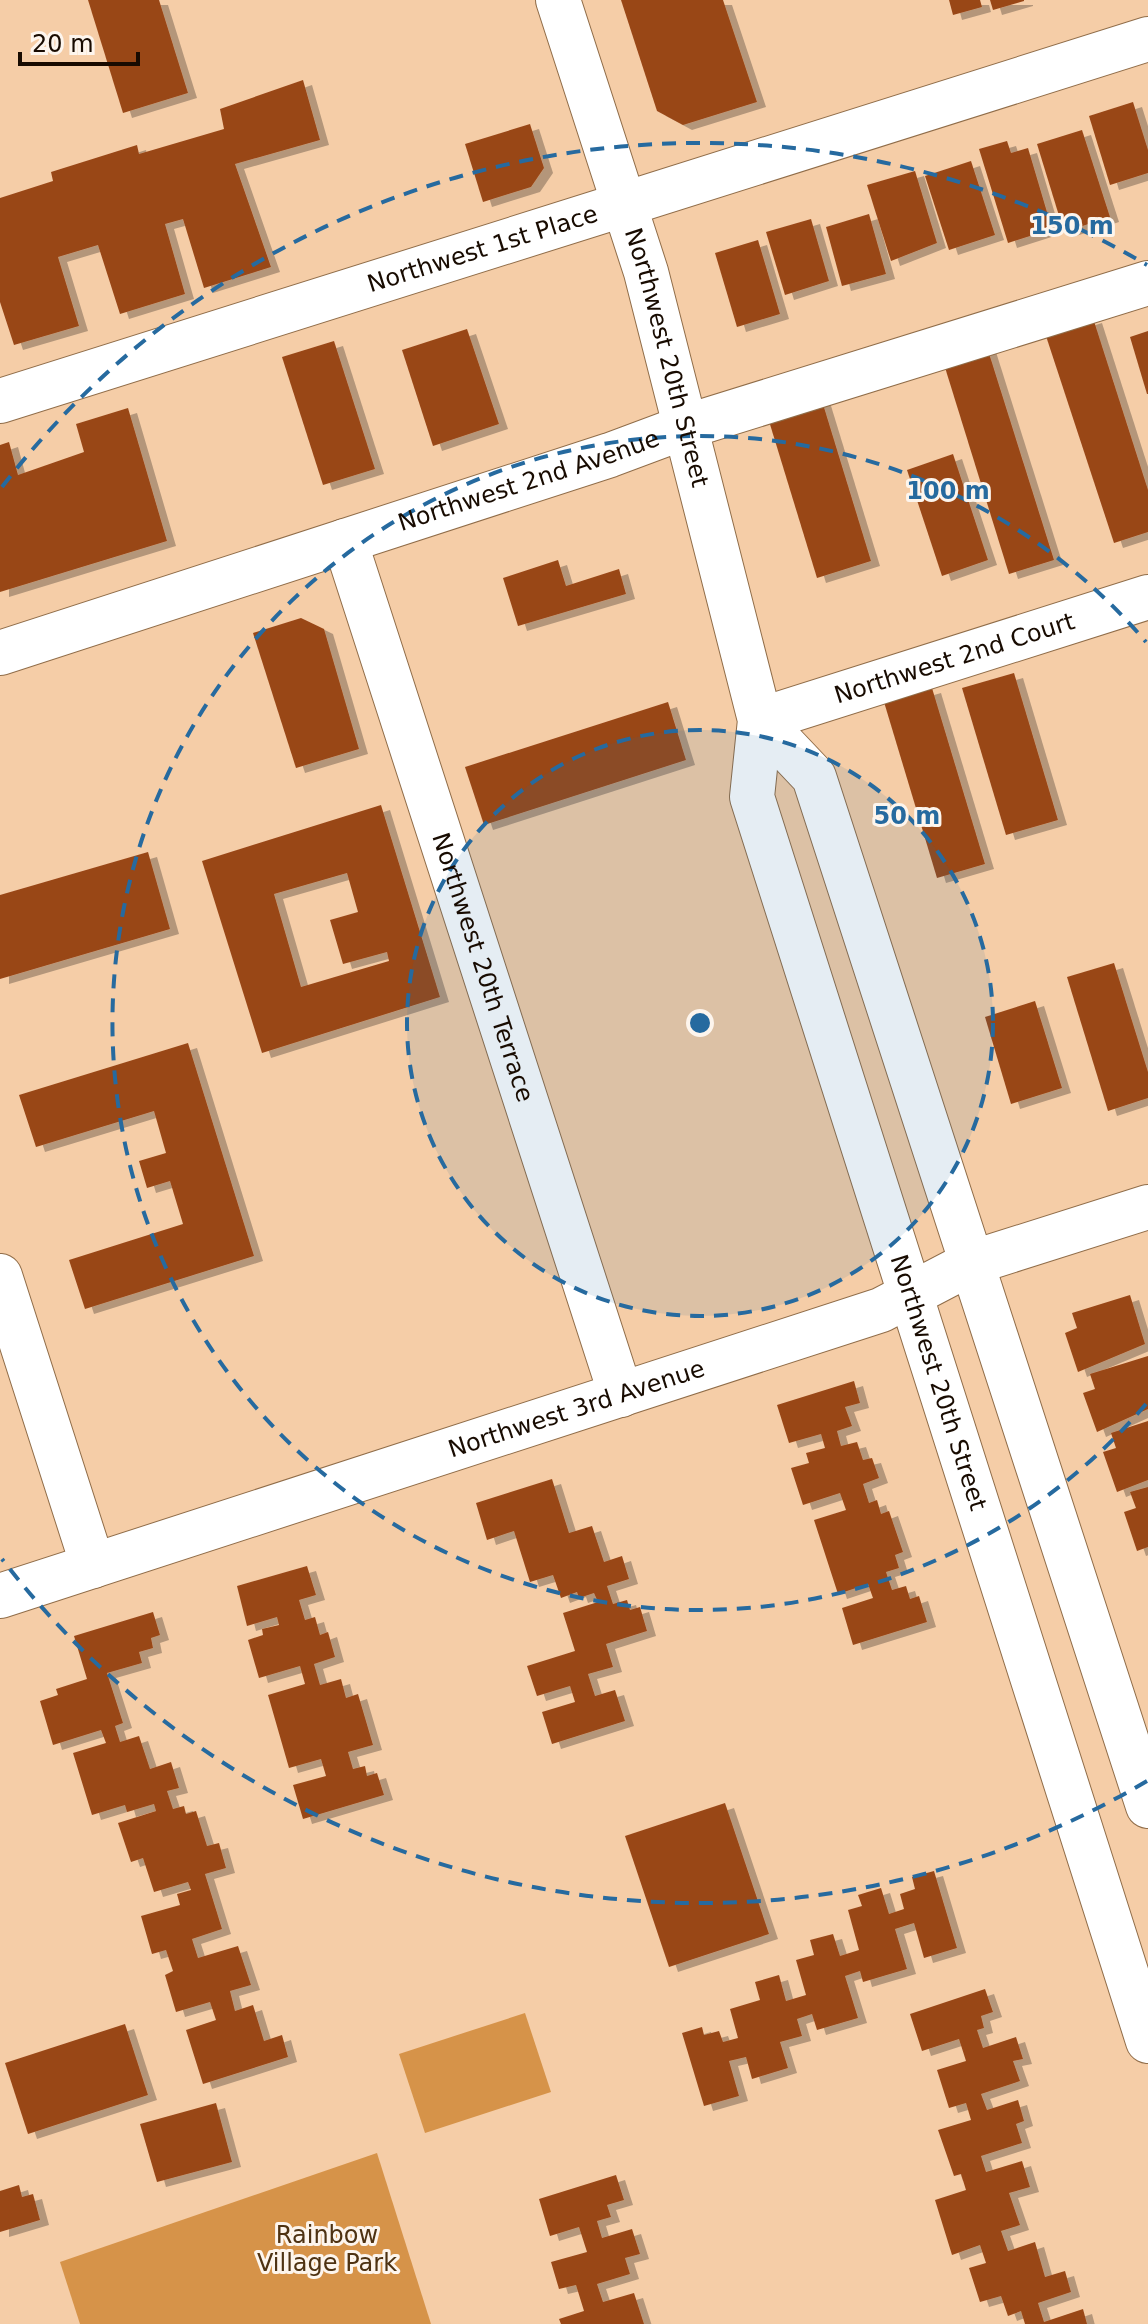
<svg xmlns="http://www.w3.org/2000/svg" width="1148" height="2324" font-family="'DejaVu Sans',sans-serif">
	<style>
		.green { fill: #d69349 }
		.building { fill: #994719; fill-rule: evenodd; filter: url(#shadow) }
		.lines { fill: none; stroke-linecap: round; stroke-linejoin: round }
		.street-casing { stroke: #906d49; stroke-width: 46 }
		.secondary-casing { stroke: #906d49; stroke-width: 46 }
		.street { stroke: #fff; stroke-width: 44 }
		.secondary { stroke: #fff; stroke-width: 44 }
		.ring { fill: none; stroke: #266a9f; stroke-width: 4; stroke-dasharray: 14 10 }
		.labels { text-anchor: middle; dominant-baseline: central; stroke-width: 6; stroke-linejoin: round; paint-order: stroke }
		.street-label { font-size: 24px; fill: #180b01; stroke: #fdf5ed }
		.park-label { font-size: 24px; fill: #4e3212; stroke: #fdf5ed }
		.centre { fill: #266a9f; stroke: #fdf5ed; stroke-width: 4 }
		.ring-label { font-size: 24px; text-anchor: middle; font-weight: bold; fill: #266a9f; stroke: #fdf5ed; stroke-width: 6; stroke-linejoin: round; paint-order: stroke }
	</style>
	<defs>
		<filter id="shadow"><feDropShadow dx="9" dy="5" stdDeviation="0" flood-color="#0004"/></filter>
	</defs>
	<rect width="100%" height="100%" fill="#f5cda7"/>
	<g class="green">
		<polygon points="525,2013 551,2092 425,2133 399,2054"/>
		<polygon points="377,2153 431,2324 80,2324 60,2262"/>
	</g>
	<g class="building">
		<polygon points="88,0 159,0 188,93 123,113"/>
		<polygon points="621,0 723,0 757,102 683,125 657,111"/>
		<polygon points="949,0 980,0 982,7 953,15"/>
		<polygon points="990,0 1024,0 1024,1 993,10"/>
		<polygon points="303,80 320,140 235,164 271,267 204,288 183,219 165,224 185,294 120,314 98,245 58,257 79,326 14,345 0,302 0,198 53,181 51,172 137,145 139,154 224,129 220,109"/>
		<polygon points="1133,102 1148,150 1148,173 1110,185 1089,116"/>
		<polygon points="530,124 544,168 531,187 483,202 465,144"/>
		<polygon points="1082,130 1110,217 1064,232 1037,144"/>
		<polygon points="1007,141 1011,153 1028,148 1052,229 1008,243 979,149"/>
		<polygon points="971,161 995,235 949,250 925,176"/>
		<polygon points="915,171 937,243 891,261 867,185"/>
		<polygon points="869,214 886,274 842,286 826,227"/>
		<polygon points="811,219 829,281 785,295 766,232"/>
		<polygon points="758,240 780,314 737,327 715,253"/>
		<polygon points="1093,318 1148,490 1148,532 1114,543 1045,333"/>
		<polygon points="467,329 499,424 433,446 402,350"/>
		<polygon points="1148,331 1148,394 1147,394 1130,337"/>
		<polygon points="334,341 375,469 323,485 282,357"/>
		<polygon points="987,347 1054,560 1009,574 943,361"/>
		<polygon points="819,391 871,561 817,578 765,408"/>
		<polygon points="128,408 167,541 0,592 0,445 9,442 18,475 84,452 76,424"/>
		<polygon points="953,454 988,560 942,576 907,470"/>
		<polygon points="558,560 566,586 619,569 626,594 518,626 503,578"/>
		<polygon points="301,618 324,629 359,749 296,768 253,633"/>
		<polygon points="1014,673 1058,820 1006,835 962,688"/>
		<polygon points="932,688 985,864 937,878 884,702"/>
		<polygon points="668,702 686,760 484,825 465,767"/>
		<path d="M381 805 440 997 262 1053 202 861ZM347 873 358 912 330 920 343 964 387 952 389 961 301 987 274 894Z"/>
		<polygon points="148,852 170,929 0,979 0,895"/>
		<polygon points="1114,963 1148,1072 1148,1098 1108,1111 1067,977"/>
		<polygon points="1035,1001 1062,1088 1011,1104 985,1017"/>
		<polygon points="188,1043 254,1256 85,1309 69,1260 183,1224 170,1181 147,1188 139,1161 166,1153 154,1111 36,1147 19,1095"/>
		<polygon points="1130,1295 1145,1344 1078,1372 1065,1333 1077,1328 1072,1313"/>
		<polygon points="1148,1356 1148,1409 1097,1432 1083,1393 1095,1389 1090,1374"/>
		<polygon points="854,1381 860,1403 845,1407 852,1426 837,1431 841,1446 857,1442 863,1460 872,1458 879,1478 863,1484 869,1503 877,1500 881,1514 889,1511 903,1552 895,1555 899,1568 886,1572 892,1590 906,1586 910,1599 919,1596 927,1622 853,1645 842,1608 873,1598 868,1584 838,1594 814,1520 846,1510 840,1493 803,1505 791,1468 809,1463 806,1453 825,1448 821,1434 789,1443 777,1405"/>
		<polygon points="1148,1421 1148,1480 1117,1492 1103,1452 1116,1448 1111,1433"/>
		<polygon points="552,1479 569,1533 592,1526 604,1562 622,1556 629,1579 607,1586 613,1604 627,1600 630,1610 640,1607 647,1631 606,1644 613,1667 588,1674 595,1696 615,1690 625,1721 552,1744 542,1712 575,1702 570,1686 537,1696 527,1666 575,1651 563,1613 598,1602 594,1593 579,1598 577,1592 561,1598 553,1575 530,1582 514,1531 487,1540 476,1503"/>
		<polygon points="1148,1487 1148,1547 1137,1551 1124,1512 1136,1508 1130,1492"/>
		<polygon points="307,1566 316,1595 299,1600 305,1620 315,1617 320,1635 328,1632 335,1657 314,1664 320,1685 341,1679 346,1698 358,1694 373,1745 348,1752 353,1769 365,1766 367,1776 377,1773 384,1795 303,1819 293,1785 326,1776 321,1759 289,1768 268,1695 305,1684 300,1666 259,1678 248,1640 263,1635 262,1629 279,1625 277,1617 247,1626 237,1586"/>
		<polygon points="153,1612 160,1635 151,1638 153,1648 139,1652 142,1663 107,1673 123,1723 115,1726 120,1742 139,1736 150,1769 171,1762 179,1788 167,1791 173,1809 184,1806 186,1814 196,1811 207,1846 219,1843 226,1868 205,1874 222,1929 192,1939 198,1958 238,1946 251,1985 230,1991 235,2011 253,2005 264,2041 282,2035 288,2057 203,2084 186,2030 216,2020 210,2002 176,2012 165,1975 173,1971 166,1950 152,1954 141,1916 180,1905 177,1894 191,1890 188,1882 154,1892 143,1858 131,1862 118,1823 156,1811 154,1804 127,1812 125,1805 92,1815 73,1753 106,1743 101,1730 53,1745 40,1701 58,1695 56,1689 87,1679 74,1636"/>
		<polygon points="725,1803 769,1934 669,1967 625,1836"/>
		<polygon points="934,1871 957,1948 924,1958 914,1923 895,1929 907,1969 863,1982 860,1971 845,1976 858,2018 817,2030 812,2014 797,2019 802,2036 780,2042 788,2068 752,2079 746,2057 729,2061 739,2096 704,2106 682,2033 702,2027 704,2035 719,2031 723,2042 738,2038 730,2009 760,2000 755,1982 779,1975 786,2001 806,1995 796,1960 814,1955 810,1940 833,1934 840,1956 859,1950 848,1910 862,1906 858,1895 881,1888 889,1914 904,1909 900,1894 915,1889 912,1877"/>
		<polygon points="985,1989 993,2012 981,2016 984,2028 977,2030 983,2048 1016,2037 1023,2059 1013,2061 1020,2081 981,2094 987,2110 1018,2100 1024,2121 1016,2124 1022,2143 981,2156 986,2172 1022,2161 1030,2187 1009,2193 1020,2225 1001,2231 1008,2251 1035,2242 1045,2277 1065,2271 1071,2292 1038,2303 1044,2322 1083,2309 1087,2324 1025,2324 1021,2311 1008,2316 1001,2296 980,2302 969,2268 986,2263 980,2245 952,2255 935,2200 966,2190 961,2174 954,2176 938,2130 971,2120 966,2103 949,2108 937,2070 966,2061 959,2039 922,2051 910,2014"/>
		<polygon points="125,2024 148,2095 28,2134 5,2063"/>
		<polygon points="216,2103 232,2162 157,2182 140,2124"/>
		<polygon points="616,2175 624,2200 607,2205 611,2217 597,2221 602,2238 632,2229 640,2254 625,2258 630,2274 597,2284 603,2302 634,2293 644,2324 561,2324 559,2319 584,2311 576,2285 559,2289 551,2262 587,2252 579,2227 550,2236 539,2199"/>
		<polygon points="19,2185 22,2197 33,2194 40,2220 0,2232 0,2191"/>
	</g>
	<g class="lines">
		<defs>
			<g id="street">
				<path id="s1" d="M0 401 625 204"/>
				<polyline points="685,427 1148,283"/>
				<path id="s2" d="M345 541 621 1395"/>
				<path id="s3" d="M760 720 1148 597"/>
				<polyline points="0,1276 93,1566"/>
				<path id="s4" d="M0 1596 881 1310 971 1263"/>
			</g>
			<g id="secondary">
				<path id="s5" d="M558 0 646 272 760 720 752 797 1148 2041"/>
				<polyline points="625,204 1148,39"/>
				<path id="s6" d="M0 653 610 455 685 427"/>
				<polyline points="760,720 814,777 1148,1806"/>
				<polyline points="971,1263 1148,1207"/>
			</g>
		</defs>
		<use href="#street" class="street-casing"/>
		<use href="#secondary" class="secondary-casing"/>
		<use href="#street" class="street"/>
		<use href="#secondary" class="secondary"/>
	</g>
	<circle cx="700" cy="1023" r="293" fill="#266a9f" fill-opacity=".12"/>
	<g class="ring">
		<circle cx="700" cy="1023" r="293"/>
		<path d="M1146 1404A587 587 0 1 1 1146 642"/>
		<path d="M1147 1781A880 880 0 0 1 2 1559M2 487A880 880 0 0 1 1147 265"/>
	</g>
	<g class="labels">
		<g class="street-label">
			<text stroke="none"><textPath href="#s1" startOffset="506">Northwest 1st Place</textPath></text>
			<text stroke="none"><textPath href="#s5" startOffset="374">Northwest 20th Street</textPath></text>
			<text stroke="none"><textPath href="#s6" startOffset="556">Northwest 2nd Avenue</textPath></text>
			<text stroke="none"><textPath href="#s3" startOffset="204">Northwest 2nd Court</textPath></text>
			<text stroke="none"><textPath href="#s2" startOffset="448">Northwest 20th Terrace</textPath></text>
			<text stroke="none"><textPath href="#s5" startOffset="1440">Northwest 20th Street</textPath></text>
			<text stroke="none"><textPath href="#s4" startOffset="606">Northwest 3rd Avenue</textPath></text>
		</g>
		<g class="park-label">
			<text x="327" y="2235">Rainbow<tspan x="327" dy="28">Village Park</tspan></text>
		</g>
	</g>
	<circle cx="700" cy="1023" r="12" class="centre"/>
	<g class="ring-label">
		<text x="1072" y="234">150 m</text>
		<text x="948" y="499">100 m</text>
		<text x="907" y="824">50 m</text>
	</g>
	<path d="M20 52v12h118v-12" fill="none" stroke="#180b01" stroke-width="4"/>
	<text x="32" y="52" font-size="24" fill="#180b01" stroke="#fdf5ed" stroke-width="6" paint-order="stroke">20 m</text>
</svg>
